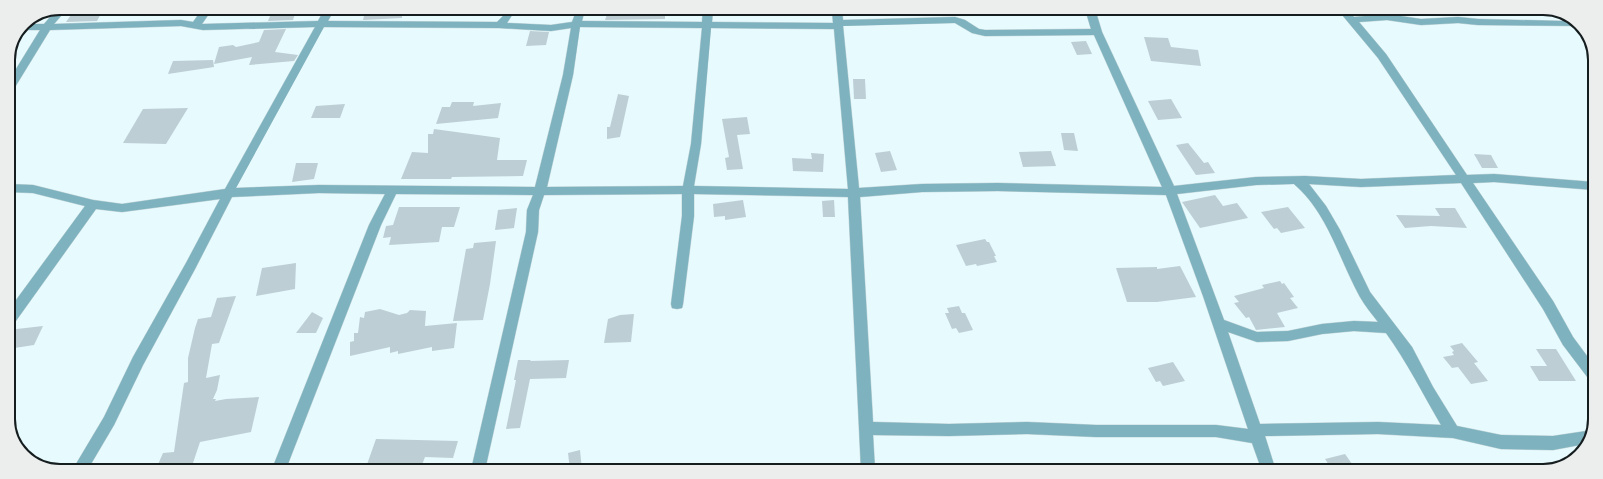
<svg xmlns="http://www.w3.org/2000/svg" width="1603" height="479" font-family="'Work Sans',sans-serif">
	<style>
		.building { fill: #bdcfd4 }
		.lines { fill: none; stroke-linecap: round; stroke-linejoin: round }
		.minor-casing { stroke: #c6d7da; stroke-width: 1 }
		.minor { fill: #7db2be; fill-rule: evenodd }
		.rim { fill: none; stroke: #161d1f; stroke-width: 2 }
	</style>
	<rect width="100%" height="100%" fill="#e7fafe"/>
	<g class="building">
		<polygon points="91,8 104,8 97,21 66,22 73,12 90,11"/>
		<polygon points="297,8 293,20 268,21 272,11"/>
		<polygon points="366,8 402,8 402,18 363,20"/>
		<polygon points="609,9 665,9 665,19 605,20"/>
		<polygon points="286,29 275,52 298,55 294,61 249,65 252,57 214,64 219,47 233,45 236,47 259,42 264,30"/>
		<polygon points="530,31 549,32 546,45 526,46"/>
		<polygon points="1144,37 1168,38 1171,47 1198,50 1201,66 1151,61"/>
		<polygon points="1086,41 1092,54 1077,55 1071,42"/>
		<polygon points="213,60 214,67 168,74 173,61"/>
		<polygon points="853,79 865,79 866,99 854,99"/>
		<polygon points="618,94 629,96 620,137 607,139 607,127 610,127"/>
		<polygon points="1171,99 1182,118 1158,120 1148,101"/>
		<polygon points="452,102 474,102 473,106 501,103 498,118 436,124 442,107 450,107"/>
		<polygon points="345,104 340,118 311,118 316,106"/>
		<polygon points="188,108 166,144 123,143 143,109"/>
		<polygon points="747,117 750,134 737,135 743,169 727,170 725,158 729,157 722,119"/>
		<polygon points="434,129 500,138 497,160 527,160 523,176 452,177 451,179 401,179 412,152 428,153 428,134 433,134"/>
		<polygon points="1061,133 1074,133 1078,151 1064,150"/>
		<polygon points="1188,143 1204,163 1208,162 1215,173 1196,175 1176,145"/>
		<polygon points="890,151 897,170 881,172 875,153"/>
		<polygon points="1051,151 1056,166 1023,167 1019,152"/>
		<polygon points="811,153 824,154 823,172 793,171 792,158 812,159"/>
		<polygon points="1474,154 1491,155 1498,168 1482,168"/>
		<polygon points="296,163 318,163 314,179 292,182"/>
		<polygon points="1215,195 1223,206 1237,203 1248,218 1200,228 1182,202"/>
		<polygon points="743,200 746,217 725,220 725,216 714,217 713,204"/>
		<polygon points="834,200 835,217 823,217 822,201"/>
		<polygon points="399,207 460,207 454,227 442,227 439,242 389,245 391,237 383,238 386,226 393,225"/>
		<polygon points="1288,207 1292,212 1305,228 1281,233 1277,228 1274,229 1261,212"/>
		<polygon points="517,208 514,228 495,230 498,210"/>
		<polygon points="1435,208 1455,208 1467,228 1431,226 1405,228 1396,215 1440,216"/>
		<polygon points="985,239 987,242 989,242 996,256 994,256 997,262 977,266 976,264 966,266 956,245"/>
		<polygon points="496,241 490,284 483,320 453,321 466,249 473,248 474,243"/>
		<polygon points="296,263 295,289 256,296 262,268"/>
		<polygon points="1180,266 1196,297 1157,302 1127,302 1116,268 1157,267 1157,269"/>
		<polygon points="1280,281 1282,284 1284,283 1294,297 1290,298 1298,308 1277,313 1285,327 1256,330 1249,317 1246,318 1234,303 1239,302 1234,296 1264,288 1262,285"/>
		<polygon points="236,296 219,343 212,344 206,378 220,375 217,390 213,399 216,399 215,401 226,399 259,397 251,432 200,442 191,469 156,469 163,453 174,452 184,383 188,382 188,358 195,328 198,319 211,317 217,298"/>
		<polygon points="959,306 962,313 965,313 973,330 959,333 956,328 952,329 945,313 949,313 947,308"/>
		<polygon points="380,309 399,315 407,313 410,310 426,311 425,326 457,323 454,348 432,351 432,347 398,354 398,351 390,353 390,347 350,356 350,342 354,341 354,333 358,333 360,317 364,318 365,312"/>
		<polygon points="312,312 323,318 316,333 296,333"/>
		<polygon points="634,314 631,342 604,343 608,319 620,315"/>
		<polygon points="43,326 34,345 8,349 8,330"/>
		<polygon points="1462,343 1478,362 1474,363 1488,381 1471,384 1458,367 1452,368 1443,357 1454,355 1452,352 1454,351 1450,346"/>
		<polygon points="1536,349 1556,349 1576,381 1539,381 1530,366 1547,366"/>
		<polygon points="518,360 531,360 530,361 569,360 566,378 530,379 520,428 506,429 516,380 514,380"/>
		<polygon points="1173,362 1185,381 1163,386 1160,381 1156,382 1148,368"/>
		<polygon points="376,439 458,441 453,458 425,457 420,470 365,470"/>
		<polygon points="580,450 582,470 570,470 568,453"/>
		<polygon points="1345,454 1357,471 1333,471 1325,459"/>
	</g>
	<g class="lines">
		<defs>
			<path id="minor" d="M60 8H68L54 24 181 20 193 22 203 8H213L202 24H203L318 21 325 8H335L328 21 497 22 503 16 508 9H516L507 23 551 25 572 22 577 9H585L582 21 702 22 703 9H713L712 22 833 23 832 9H842L843 20 955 17 965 20 979 29 985 30 1091 29 1085 9H1095L1102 32 1174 186 1256 177 1305 176 1361 179 1456 175 1378 58 1338 10H1348L1354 17 1387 14 1421 19 1458 17 1478 19 1563 21 1555 12 1557 10 1582 26 1478 25 1458 23 1421 25 1387 20 1359 22 1386 54 1467 175 1494 174 1594 182V190L1494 182 1473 183 1553 301 1573 337 1593 364V380L1588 378 1563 345 1543 309 1461 183 1361 187 1309 184 1326 206 1340 230 1370 292 1412 347 1433 387 1457 426 1501 435 1553 436 1593 430 1585 444 1553 450 1501 449 1453 438 1378 434 1265 436 1276 471H1262L1252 443 1216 437H1096L1027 434 949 436 873 435 875 470H861L848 197 694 194V216L683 304 682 308 677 309 672 308 671 304 682 216V194L544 195 539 210 538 232 485 470H471L526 232 527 210 533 195 396 194 381 225 286 469H272L369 225 385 194 319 193 232 197 195 269 143 365 114 425 88 469H73L104 417 133 357 186 263 220 199 122 212 96 209 13 325 8 326V311L85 206 33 193 8 192V184L33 185 93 200 122 204 225 189 315 27 203 30 181 26 50 30 12 92 8 93V82L40 30H21L23 24H44L57 9ZM955 23 972 33 985 36 1094 35 1162 187 998 183 922 184 859 188 843 26ZM324 27 499 28 551 31 571 28 563 75 535 187 319 185 236 188ZM580 27 702 28 691 144 683 186 547 187 573 75ZM711 28 834 29 848 189 694 186 701 144ZM1294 184C1328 213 1339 259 1360 297 1365 306 1372 314 1378 322L1354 321 1322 324 1288 331 1257 332 1224 320 1177 194 1256 185ZM998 191 1166 195 1203 296 1248 429 1216 425H1096L1027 422 949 424 873 422 860 197 922 192ZM1354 331 1386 333C1407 362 1423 394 1441 425L1378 422 1260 424 1228 332 1257 342 1288 341 1322 334Z"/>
		</defs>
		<use href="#minor" class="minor-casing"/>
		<use href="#minor" class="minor"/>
	</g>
	<path d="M0 0H1603V479H0ZM60 15H1543A45 45 0 0 1 1588 60V419A45 45 0 0 1 1543 464H60A45 45 0 0 1 15 419V60A45 45 0 0 1 60 15Z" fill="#eceded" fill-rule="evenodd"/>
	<path class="rim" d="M60 15H1543A45 45 0 0 1 1588 60V419A45 45 0 0 1 1543 464H60A45 45 0 0 1 15 419V60A45 45 0 0 1 60 15Z"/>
</svg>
